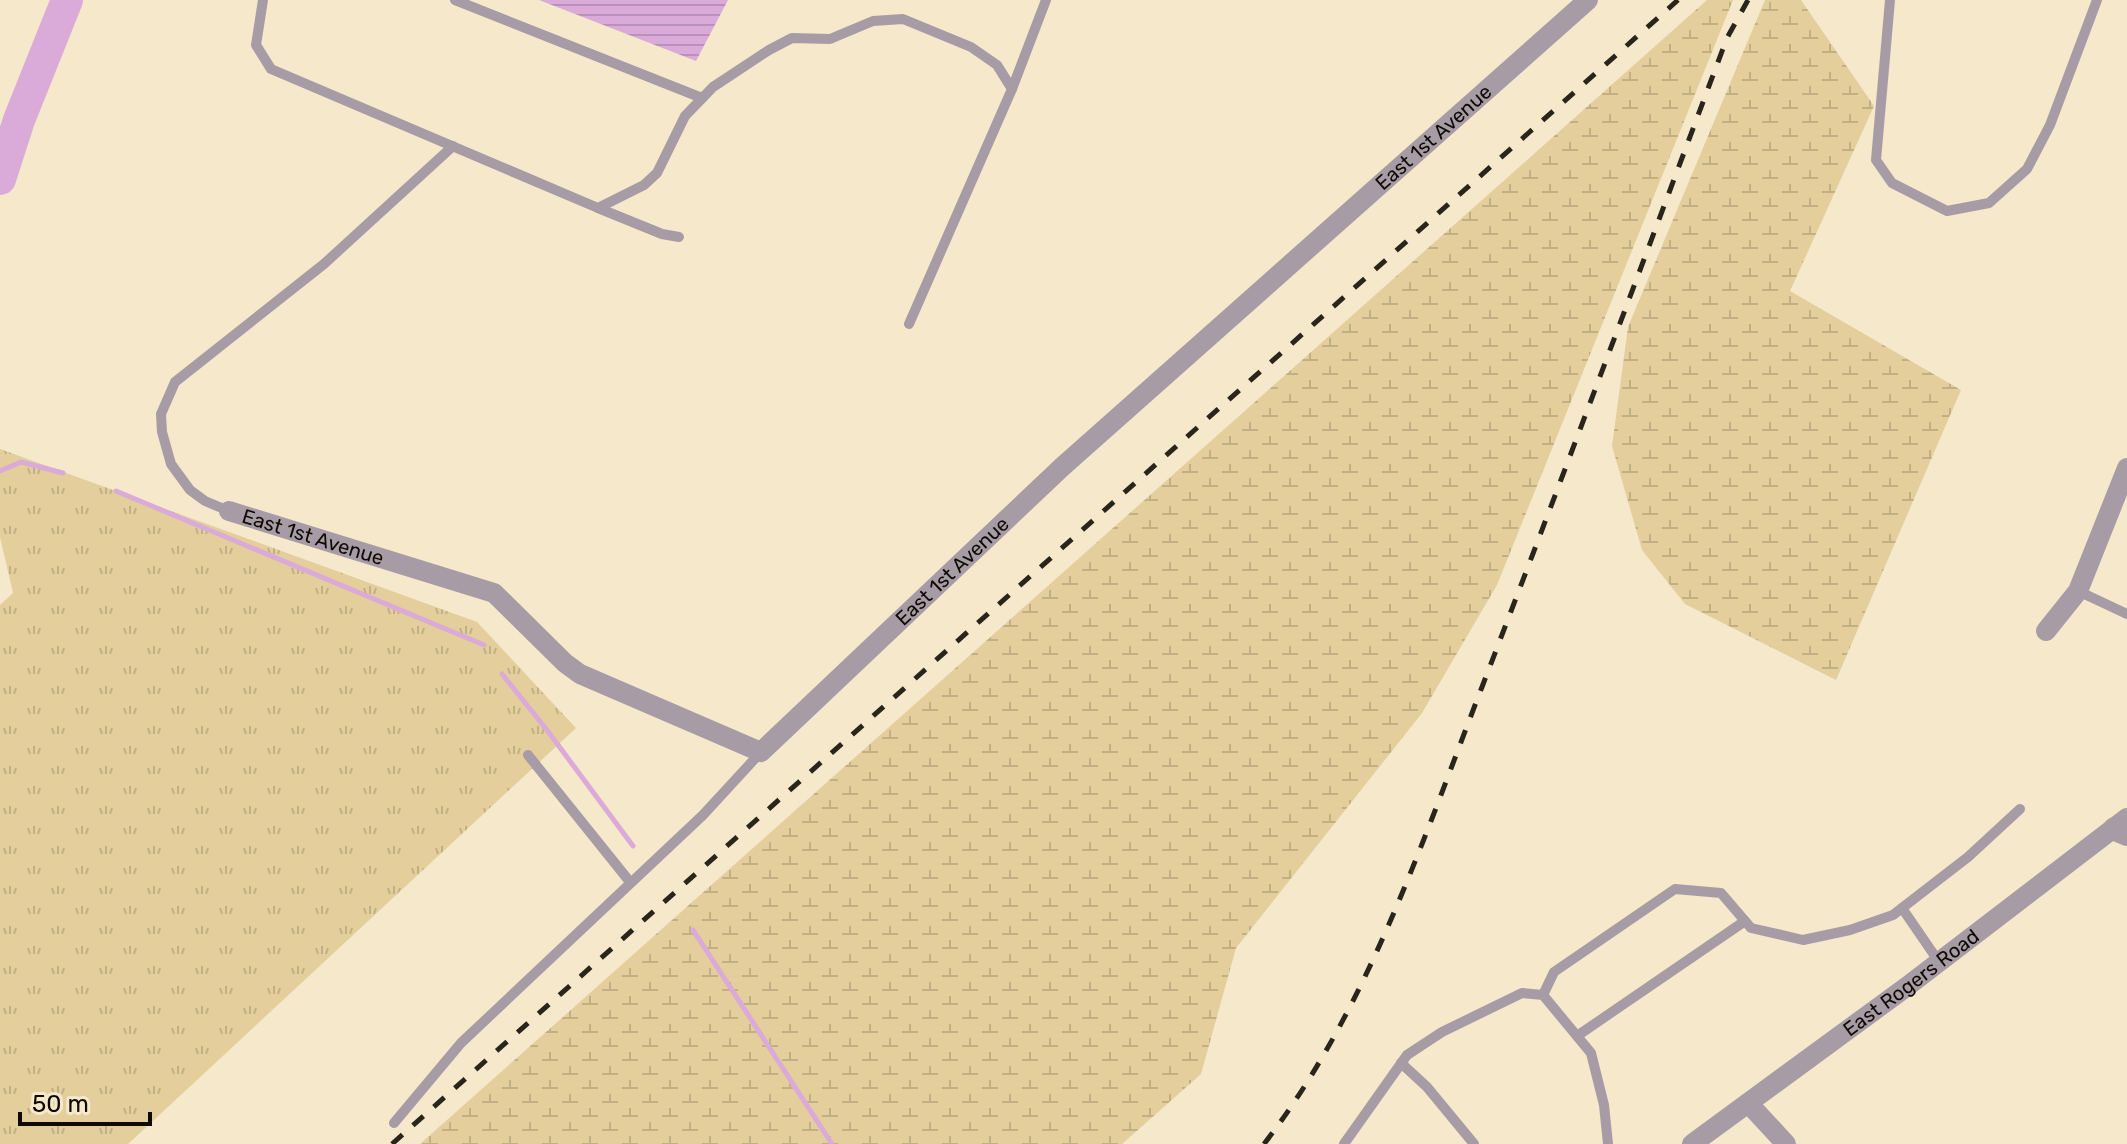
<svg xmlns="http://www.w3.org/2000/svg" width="2127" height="1144" font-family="Rubik,sans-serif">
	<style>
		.grass { fill: url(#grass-tufts) }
		.wetland { fill: url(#wetland-marsh) }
		.water { fill: url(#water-rules) }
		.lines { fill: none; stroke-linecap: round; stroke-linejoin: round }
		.stream { stroke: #daaad9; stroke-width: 5 }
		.river { stroke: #daaad9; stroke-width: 32 }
		.service { stroke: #a79ca6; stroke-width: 10 }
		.minor { stroke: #a79ca6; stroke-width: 20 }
		.tertiary { stroke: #a79ca6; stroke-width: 24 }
		.rail { stroke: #2a251b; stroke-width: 5; stroke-dasharray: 14 14; stroke-linecap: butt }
		.labels { text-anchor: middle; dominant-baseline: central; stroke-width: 6; stroke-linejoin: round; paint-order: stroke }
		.street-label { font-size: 20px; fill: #0f0b03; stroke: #f5e8cb }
	</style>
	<defs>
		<pattern id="grass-tufts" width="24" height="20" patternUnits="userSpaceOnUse" patternTransform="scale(2)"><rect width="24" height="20" fill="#e3ce9c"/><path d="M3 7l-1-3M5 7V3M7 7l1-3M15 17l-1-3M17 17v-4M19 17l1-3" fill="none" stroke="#c2b085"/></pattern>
		<pattern id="wetland-marsh" width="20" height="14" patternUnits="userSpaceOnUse" patternTransform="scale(2)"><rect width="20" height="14" fill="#e3ce9c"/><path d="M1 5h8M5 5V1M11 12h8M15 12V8" fill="none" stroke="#c2b085"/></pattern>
		<pattern id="water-rules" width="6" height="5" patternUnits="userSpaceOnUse" patternTransform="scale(2)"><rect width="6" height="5" fill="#daaad9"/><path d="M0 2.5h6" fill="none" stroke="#ba91b9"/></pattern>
	</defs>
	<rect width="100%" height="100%" fill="#f5e8cb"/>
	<polygon class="grass" points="0,449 477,622 576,728 128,1144 0,1144 0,605 13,593 0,537"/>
	<g class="wetland">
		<polygon points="1707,0 1733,0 1497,585 1422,713 1236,948 1201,1074 1122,1144 420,1144"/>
		<polygon points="1765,0 1801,0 1874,106 1790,291 1961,390 1836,680 1685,604 1642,550 1612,446 1628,327"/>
	</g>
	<polygon class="water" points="539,0 728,0 696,61"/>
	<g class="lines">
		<g class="stream">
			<polyline points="0,471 21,462 63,473"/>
			<polyline points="116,491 484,645"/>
			<polyline points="502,674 547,730 633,846"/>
			<polyline points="693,930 832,1144"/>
		</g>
		<polyline class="river" points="0,179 19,120 67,0"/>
		<g class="service">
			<polyline points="263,0 256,45 271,69 598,208 644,185 657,173 685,116 713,87 769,50 792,38 830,39 873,21 903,19 971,47 997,65 1012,89 909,324"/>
			<polyline points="455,0 702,98"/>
			<polyline points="1890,0 1876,160 1892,183 1947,211 1989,203 2027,169 2050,125 2097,0"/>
			<polyline points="1012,89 1046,0"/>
			<polyline points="598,208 662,234 679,237"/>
			<polyline points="229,511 205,501 190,490 171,464 162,432 161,414 175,382 324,264 453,146"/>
			<polyline points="2078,591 2127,614"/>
			<polyline points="528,755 630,882"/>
			<polyline points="1902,908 1939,962"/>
			<polyline points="1543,995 1554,972 1675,889 1721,893 1751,928 1803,940 1850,930 1893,915 1968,857 2020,809"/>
			<polyline points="1577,1036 1745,921"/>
			<polyline points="1401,1063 1427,1087 1474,1144"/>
			<polyline points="394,1123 461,1043 703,815 761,752"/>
			<polyline points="1344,1144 1407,1055 1442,1032 1522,993 1543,995 1591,1053 1604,1105 1608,1144"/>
		</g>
		<g class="minor">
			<path id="s1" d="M229 511 494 593 565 663 580 674 761 752 1062 467 1588 0"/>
			<polyline points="2046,631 2078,591 2127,468"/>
			<polyline points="1749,1104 1786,1144"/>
			<path id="s2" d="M1692 1144 1909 985 2127 818"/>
		</g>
		<polyline class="tertiary" points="2115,829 2127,834"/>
		<g class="rail">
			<polyline points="392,1144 1678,0"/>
			<path d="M1264 1144C1367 1011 1422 842 1482 687 1565 471 1646 254 1727 38L1748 0"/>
		</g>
	</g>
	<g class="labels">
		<g class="street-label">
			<text stroke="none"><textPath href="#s1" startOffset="1504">East 1st Avenue</textPath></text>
			<text stroke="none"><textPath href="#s1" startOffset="88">East 1st Avenue</textPath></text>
			<text stroke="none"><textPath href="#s1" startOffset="856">East 1st Avenue</textPath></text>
			<text stroke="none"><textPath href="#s2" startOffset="272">East Rogers Road</textPath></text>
		</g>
	</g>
	<path d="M20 1112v12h130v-12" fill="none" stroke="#0f0b03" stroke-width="4"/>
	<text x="32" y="1112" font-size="24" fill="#0f0b03" stroke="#f5e8cb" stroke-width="6" paint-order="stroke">50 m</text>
</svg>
